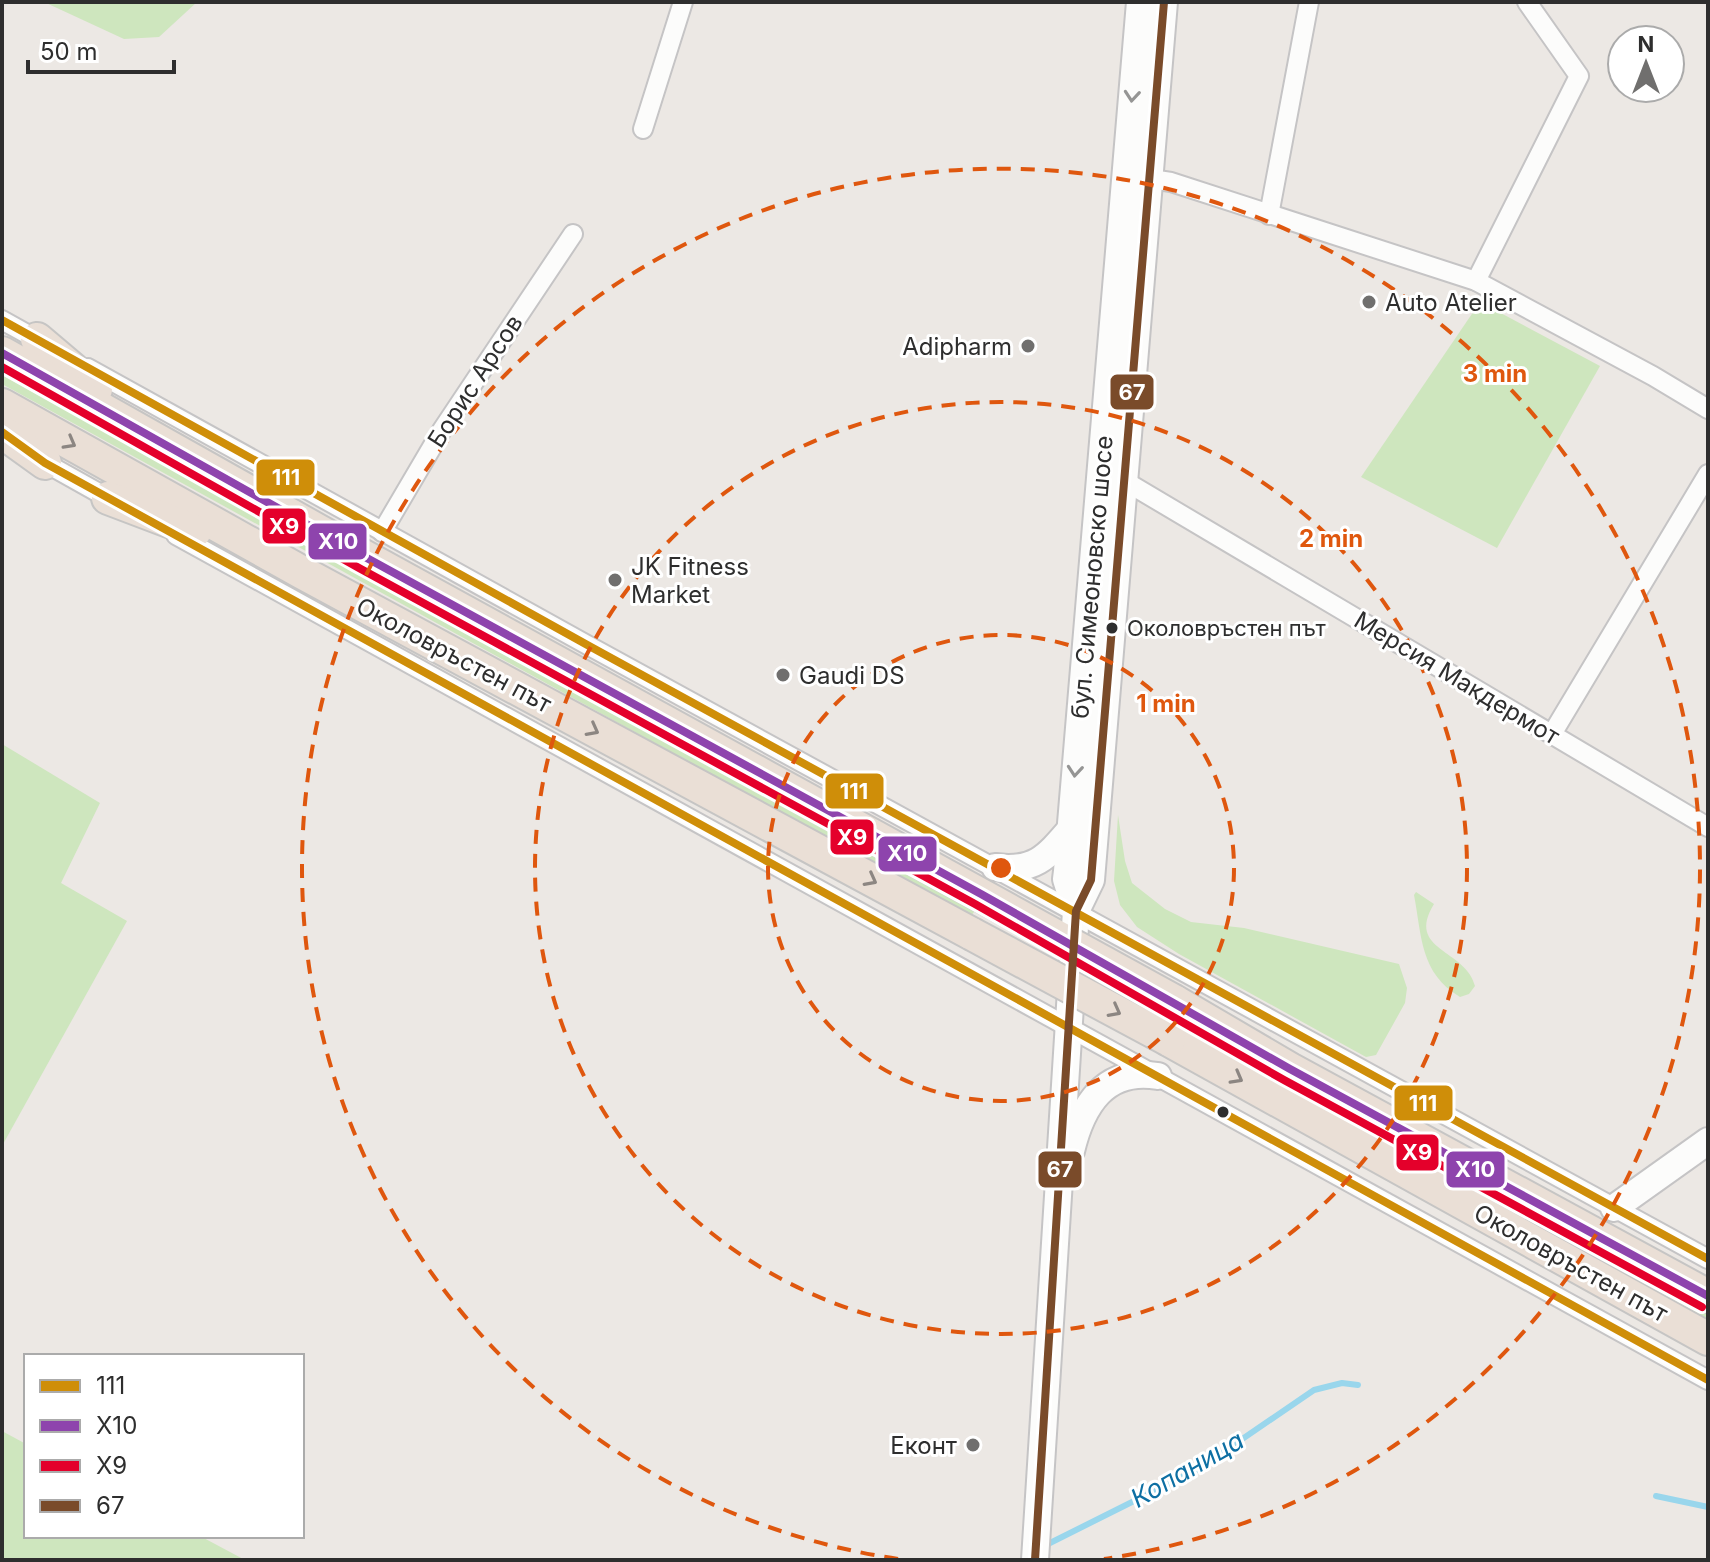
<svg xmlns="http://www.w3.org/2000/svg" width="1710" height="1562" font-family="Inter,sans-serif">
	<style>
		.green { fill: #cee6be }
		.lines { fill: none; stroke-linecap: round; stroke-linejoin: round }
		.stream { stroke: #99d6ec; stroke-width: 6 }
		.street-casing { stroke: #c5c4c5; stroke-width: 22 }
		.secondary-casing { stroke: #c5c4c5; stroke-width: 30 }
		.highway-casing { stroke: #c6c5c4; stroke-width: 36 }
		.street { stroke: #fcfcfb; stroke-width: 18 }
		.secondary { stroke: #fcfcfb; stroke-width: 26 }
		.highway { stroke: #eadfd6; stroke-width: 32 }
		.highway-bridge-casing { stroke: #c6c5c4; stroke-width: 36; stroke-linecap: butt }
		.highway-bridge { stroke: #eadfd6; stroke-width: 32 }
		.bus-1-casing { stroke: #fff; stroke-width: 14 }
		.bus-2-casing { stroke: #fff; stroke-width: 14 }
		.bus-3-casing { stroke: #fff; stroke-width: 14 }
		.bus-4-casing { stroke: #fff; stroke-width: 14 }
		.bus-1 { stroke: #cf8e09; stroke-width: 8 }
		.bus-2 { stroke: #8e44ad; stroke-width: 8 }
		.bus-3 { stroke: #e4002b; stroke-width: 8 }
		.bus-4 { stroke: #7a4b2a; stroke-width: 8 }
		.oneway { stroke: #959594 }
		.oneway2 { stroke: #8c8682 }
		.ring { fill: none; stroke: #df570e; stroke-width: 4; stroke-dasharray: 14 10 }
		.poi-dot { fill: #706f6e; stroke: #fff; stroke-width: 3 }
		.bus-dot { fill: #2e2e2e; stroke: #fff; stroke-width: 3 }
		.labels { text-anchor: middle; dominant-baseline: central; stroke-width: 6; stroke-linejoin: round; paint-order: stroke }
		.bus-label { font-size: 22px; fill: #2e2e2e; stroke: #fff; text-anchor: start }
		.poi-label { font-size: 24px; fill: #2e2e2e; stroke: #fff; text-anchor: start }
		.street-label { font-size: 24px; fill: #2e2e2e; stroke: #fff }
		.water-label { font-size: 26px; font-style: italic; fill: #0d6fa3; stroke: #fff }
		.centre { fill: #df570e; stroke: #fff; stroke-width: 4 }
		.ring-label { font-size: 24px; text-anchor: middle; font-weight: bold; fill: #df570e; stroke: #fff; stroke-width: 6; stroke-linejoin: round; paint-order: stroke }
		.line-badge { stroke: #fff; stroke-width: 3 }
		.badge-label { font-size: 22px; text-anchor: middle; font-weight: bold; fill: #fff }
	</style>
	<rect width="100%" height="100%" fill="#ece8e4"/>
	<g class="green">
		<path d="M44,2H197L159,37L124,39Z"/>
		<path d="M1480,302L1600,366L1497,548L1361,477Z"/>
		<path d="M2,375L975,910L971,917L2,384Z"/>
		<path d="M2,744L100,803L61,883L127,921L2,1146Z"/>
		<path d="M1118,815L1125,861L1132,883L1165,909L1191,922L1244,928L1399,964L1407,988L1405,1003L1376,1055L1366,1057L1179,954L1137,927L1120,905L1114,881Z"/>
		<path d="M1416,892L1434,904C1405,951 1466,949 1475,986L1469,994L1460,997C1420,973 1422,937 1414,895Z"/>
		<path d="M1175,1022L1708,1315V1322L1174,1028Z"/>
		<path d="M2,1431L26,1444V1536H200L245,1560H2Z"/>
	</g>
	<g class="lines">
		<g class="stream">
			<path d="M1656,1496L1708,1507"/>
			<path d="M1044,1546L1200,1468L1314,1390L1342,1383L1358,1385"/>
		</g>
		<defs>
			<g id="street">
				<path d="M643,129L683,2"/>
				<path d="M1151,179L1171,182L1476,281L1653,376L1708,409"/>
				<path d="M1269,215L1309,2"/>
				<path d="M1476,281L1579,76L1527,2"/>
				<path d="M2,320L45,344"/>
				<path d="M88,368L591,647L1708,1259"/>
				<path d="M40,460L115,502"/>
				<path d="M1123,480L1708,827"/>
				<path d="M382,532L442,430L573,234"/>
				<path d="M176,535L1708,1380"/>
				<path d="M1552,734L1708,474"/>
			</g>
			<g id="secondary">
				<path d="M995,867C1034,872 1046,858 1070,830"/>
				<path d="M1076,911L1091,880L1164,2"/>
				<path d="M1071,1151C1082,1105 1105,1067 1158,1076"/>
				<path d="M1614,1208L1708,1141"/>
				<path d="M1035,1560L1076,911L1066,879L1067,871L1140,2"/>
			</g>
			<g id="highway">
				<path d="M37,339L96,389"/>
				<path d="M2,353L365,557L1072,945"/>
				<path d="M2,405L303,573L972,934"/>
				<path d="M2,432L45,463"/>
				<path d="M108,498L195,531"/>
				<path d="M1174,1001L1290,1069L1708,1296"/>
				<path d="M1169,1040L1708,1339"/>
			</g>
		</defs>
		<use href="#street" class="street-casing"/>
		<use href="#secondary" class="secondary-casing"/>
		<use href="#highway" class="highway-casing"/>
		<use href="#street" class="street"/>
		<use href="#secondary" class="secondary"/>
		<use href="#highway" class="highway"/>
		<defs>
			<g id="highway-bridge">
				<path d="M972,934L1169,1040"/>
				<path d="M1072,945L1174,1001"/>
			</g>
		</defs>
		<use href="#highway-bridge" class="highway-bridge-casing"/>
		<use href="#highway-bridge" class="highway-bridge"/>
		<defs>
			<g id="bus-1">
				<path d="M2,320L591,647L1708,1259"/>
				<path d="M2,432L45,463L1708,1380"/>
			</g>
			<path id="bus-2" d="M2,353L365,557L981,894L1290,1069L1708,1296"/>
			<path id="bus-3" d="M2,367L359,568L975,904L1284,1080L1702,1307"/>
			<path id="bus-4" d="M1035,1560L1076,911L1091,880L1164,2"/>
		</defs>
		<use href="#bus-1" class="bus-1-casing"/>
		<use href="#bus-2" class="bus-2-casing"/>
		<use href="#bus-3" class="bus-3-casing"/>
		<use href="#bus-4" class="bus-4-casing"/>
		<use href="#bus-1" class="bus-1"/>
		<use href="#bus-2" class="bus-2"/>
		<use href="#bus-3" class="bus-3"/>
		<use href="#bus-4" class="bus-4"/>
	</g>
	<defs><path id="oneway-chevron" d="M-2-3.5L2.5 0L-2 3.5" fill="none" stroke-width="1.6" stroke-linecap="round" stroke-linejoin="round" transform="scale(2)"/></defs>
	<g class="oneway">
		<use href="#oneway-chevron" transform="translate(1132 96) rotate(95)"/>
		<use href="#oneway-chevron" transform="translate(1075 771) rotate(95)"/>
	</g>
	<g class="oneway2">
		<use href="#oneway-chevron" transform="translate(70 443) rotate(29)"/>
		<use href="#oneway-chevron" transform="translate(593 730) rotate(28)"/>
		<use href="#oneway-chevron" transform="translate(871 880) rotate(28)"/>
		<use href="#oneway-chevron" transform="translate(1115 1011) rotate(28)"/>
		<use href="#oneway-chevron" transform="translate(1237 1078) rotate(29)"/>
	</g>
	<g class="ring">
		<circle cx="1001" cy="868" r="233"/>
		<circle cx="1001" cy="868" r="466"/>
		<path d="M898 1559A699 699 0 1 1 1104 1559"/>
	</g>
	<g class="poi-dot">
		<circle cx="1369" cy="302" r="8"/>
		<circle cx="1028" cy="346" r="8"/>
		<circle cx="615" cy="580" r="8"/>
		<circle cx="783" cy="675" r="8"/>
		<circle cx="973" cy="1445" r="8"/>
	</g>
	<g class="bus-dot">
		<circle cx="1112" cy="628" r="7"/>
		<circle cx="1223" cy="1112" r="7"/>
	</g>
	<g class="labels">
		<g class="bus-label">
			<text x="1127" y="628">Околовръстен път</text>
		</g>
		<g class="poi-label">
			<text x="1385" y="302">Auto Atelier</text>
			<text x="1012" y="346" text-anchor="end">Adipharm</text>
			<text x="631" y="566">JK Fitness<tspan x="631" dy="28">Market</tspan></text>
			<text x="799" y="675">Gaudi DS</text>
			<text x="957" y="1445" text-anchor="end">Еконт</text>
		</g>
		<g class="street-label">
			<text transform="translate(475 381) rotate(-57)">Борис Арсов</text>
			<text transform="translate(1092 577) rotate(-85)">бул. Симеоновско шосе</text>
			<text transform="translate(454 655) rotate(28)">Околовръстен път</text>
			<text transform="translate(1457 678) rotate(31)">Мерсия Макдермот</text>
			<text transform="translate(1571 1263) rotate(29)">Околовръстен път</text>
		</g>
		<g class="water-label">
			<text transform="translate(1187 1469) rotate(-30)">Копаница</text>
		</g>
	</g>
	<circle cx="1001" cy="868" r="12" class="centre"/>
	<g class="ring-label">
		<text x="1495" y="382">3 min</text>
		<text x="1331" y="547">2 min</text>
		<text x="1166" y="712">1 min</text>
	</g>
	<g class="line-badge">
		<rect x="1109" y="373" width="46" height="38" rx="8" fill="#7a4b2a"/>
		<rect x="255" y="458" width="61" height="39" rx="8" fill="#cf8e09"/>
		<rect x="261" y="507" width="46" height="38" rx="8" fill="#e4002b"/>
		<rect x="307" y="522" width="61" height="39" rx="8" fill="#8e44ad"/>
		<rect x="824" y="772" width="61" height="38" rx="8" fill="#cf8e09"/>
		<rect x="829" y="818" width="46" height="38" rx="8" fill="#e4002b"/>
		<rect x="877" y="835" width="61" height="38" rx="8" fill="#8e44ad"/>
		<rect x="1393" y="1084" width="61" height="38" rx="8" fill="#cf8e09"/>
		<rect x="1395" y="1133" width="45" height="39" rx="8" fill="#e4002b"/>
		<rect x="1037" y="1150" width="46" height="39" rx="8" fill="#7a4b2a"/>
		<rect x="1445" y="1150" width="61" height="39" rx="8" fill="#8e44ad"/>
	</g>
	<g class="badge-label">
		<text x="1132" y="400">67</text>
		<text x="286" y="485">111</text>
		<text x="284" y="534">Х9</text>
		<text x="338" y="549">Х10</text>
		<text x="854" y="799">111</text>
		<text x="852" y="845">Х9</text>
		<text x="907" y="861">Х10</text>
		<text x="1423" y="1111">111</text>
		<text x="1417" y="1160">Х9</text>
		<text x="1060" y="1177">67</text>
		<text x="1475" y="1177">Х10</text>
	</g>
	<rect width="1710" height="1562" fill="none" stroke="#2e2e2e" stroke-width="8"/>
	<rect x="24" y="1354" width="280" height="184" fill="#ffffff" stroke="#ababab" stroke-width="2"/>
	<rect x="40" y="1380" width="40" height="12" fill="#cf8e09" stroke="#ababab" stroke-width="2"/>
	<text x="96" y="1394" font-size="24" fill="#2e2e2e">111</text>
	<rect x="40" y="1420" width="40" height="12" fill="#8e44ad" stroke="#ababab" stroke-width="2"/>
	<text x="96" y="1434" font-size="24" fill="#2e2e2e">Х10</text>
	<rect x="40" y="1460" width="40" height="12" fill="#e4002b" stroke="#ababab" stroke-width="2"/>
	<text x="96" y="1474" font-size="24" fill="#2e2e2e">Х9</text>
	<rect x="40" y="1500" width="40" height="12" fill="#7a4b2a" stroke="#ababab" stroke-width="2"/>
	<text x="96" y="1514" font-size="24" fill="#2e2e2e">67</text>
	<g transform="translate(1646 64)"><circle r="38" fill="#ffffff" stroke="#ababab" stroke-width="2"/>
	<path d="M0-6L14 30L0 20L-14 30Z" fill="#706f6e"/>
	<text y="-12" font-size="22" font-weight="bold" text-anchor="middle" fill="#2e2e2e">N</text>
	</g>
	<path d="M28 60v12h146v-12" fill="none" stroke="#2e2e2e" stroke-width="4"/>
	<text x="40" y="60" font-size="24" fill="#2e2e2e" stroke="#ffffff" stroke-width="6" paint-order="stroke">50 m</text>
</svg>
